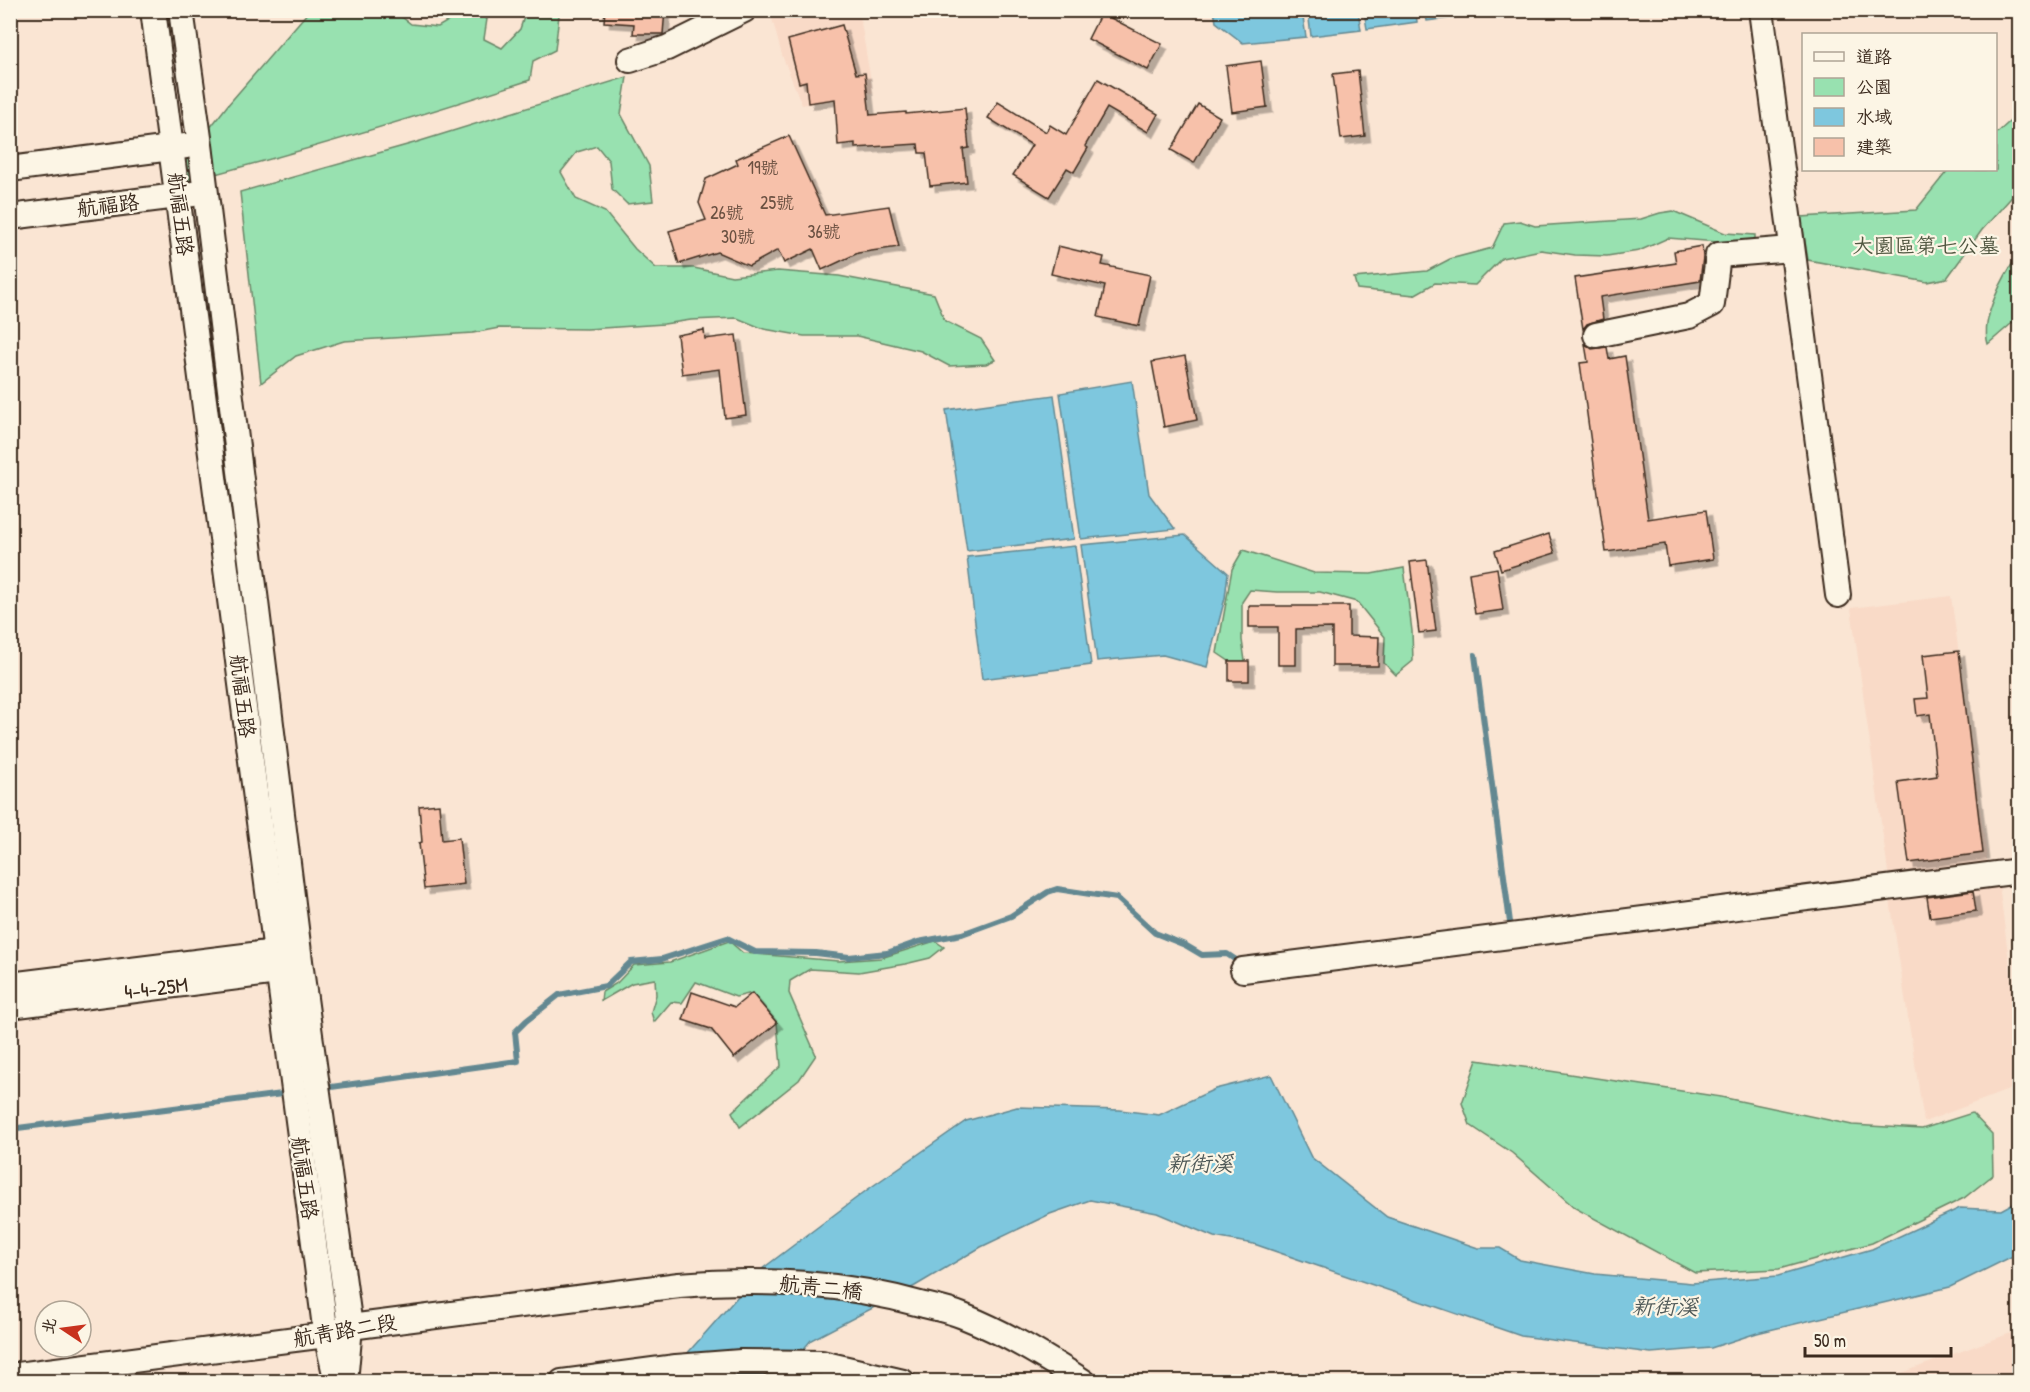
<svg xmlns="http://www.w3.org/2000/svg" width="2030" height="1392" font-family="'Patrick Hand','LXGW WenKai TC',sans-serif">
	<style>
		.built { fill: #f9dac7 }
		.green { fill: #98e1b0; stroke: #6a8667; stroke-width: 1.5 }
		.water { fill: #7ec7de; stroke: #638891; stroke-width: 1.5 }
		.lines { fill: none; stroke-linecap: round; stroke-linejoin: round }
		.stream { stroke: #638891; stroke-width: 6 }
		.building { fill: #f7c1aa; stroke: #3b2a1e; stroke-width: 1.5; filter: url(#shadow) }
		.minor-casing { stroke: #3b2a1e; stroke-width: 28 }
		.minor { stroke: #fcf5e5; stroke-width: 24 }
		.labels { text-anchor: middle; dominant-baseline: central; stroke-width: 4.5; stroke-linejoin: round; paint-order: stroke }
		.number-label { font-size: 18px; fill: #6a5041 }
		.street-label { font-size: 21px; fill: #3b2a1e; stroke: #fcf5e5 }
		.park-label { font-size: 21px; fill: #525842; stroke: #fcf5e5 }
		.water-label { font-size: 22px; font-style: italic; fill: #4f5958; stroke: #fcf5e5 }
	</style>
	<defs>
		<filter id="shadow"><feDropShadow dx="5.5" dy="5.5" stdDeviation="0" flood-color="#0004"/></filter>
	</defs>
	<rect width="100%" height="100%" fill="#fae5d3"/>
	<filter id="ink" filterUnits="userSpaceOnUse"><feTurbulence type="fractalNoise" baseFrequency=".0167" numOctaves="2"/><feDisplacementMap in="SourceGraphic" scale="12" xChannelSelector="R" yChannelSelector="G"/><feConvolveMatrix kernelMatrix="1 2 1 2 8 2 1 2 1" color-interpolation-filters="sRGB"/></filter>
	<g filter="url(#ink)">
		<g class="built">
			<path d="M770,11H859L873,93L802,105L782,55Z"/>
			<path d="M1951,596L1988,866L1889,879L1851,608Z"/>
			<path d="M1999,884L2019,1038V1086L1924,1122L1890,900Z"/>
			<path d="M2019,1330V1381H1880Z"/>
		</g>
		<g class="green">
			<path d="M309,11H394L411,24L438,27L465,11H473L487,19L484,39L502,48L520,29L526,11H554L559,15L555,50L533,61L530,80C416,117 301,152 185,182L174,174L227,106Z"/>
			<path d="M627,77L621,114L649,166L653,201L627,204L612,189L609,161L597,146L577,152L561,172L576,199L605,212L635,249L656,268H694L732,276L778,271L839,276L934,294L945,321L981,339L995,360L986,364L949,366L921,351L857,336H804L764,329L737,318L691,320L664,324L587,329L499,328L473,333L344,341L296,356L261,383L240,192L414,143Z"/>
			<path d="M2019,113V189L1982,230L1947,278L1927,282L1808,260L1801,217L1916,210L1948,170H1996V134Z"/>
			<path d="M1673,211L1725,233L1755,235V245L1668,238L1639,251L1607,256L1575,255L1541,250L1502,258L1475,285L1435,283L1414,295L1357,289L1354,278L1427,271L1450,259L1492,248L1504,223L1520,221L1535,226L1641,219L1660,213Z"/>
			<path d="M2019,254V317L1988,344C1980,318 2004,275 2019,254Z"/>
			<path d="M1243,550L1314,573L1371,574L1404,568L1412,631L1413,661L1396,675L1384,663L1385,637L1357,602L1320,592H1277L1250,590L1242,602V640L1245,661H1229L1217,653L1232,569Z"/>
			<path d="M729,941L743,953L839,961L881,958L935,941L944,947L930,958L905,964L859,972L810,969L790,981L789,993L816,1055L799,1080L740,1127L732,1112L781,1066L777,1023L752,993L736,997L696,982L682,1003L671,1002L654,1022L651,1012L656,995L655,979L632,983L601,1001L602,992L617,983L634,965L670,962Z"/>
			<path d="M1477,1060L1721,1097L1852,1125L1922,1129L1972,1113L1992,1134L1993,1175L1964,1198L1872,1243L1779,1269L1695,1273L1575,1208L1512,1153L1470,1125L1462,1103Z"/>
		</g>
		<g class="water">
			<path d="M1214,11H1302L1306,37L1243,43L1216,22Z"/>
			<path d="M1308,11H1358L1361,30L1311,36Z"/>
			<path d="M1364,11H1416L1417,22L1367,29Z"/>
			<path d="M1425,11H1474L1475,15L1427,21Z"/>
			<path d="M1132,381L1149,494L1175,529L1081,539L1060,393Z"/>
			<path d="M1054,395L1074,539L967,551L946,410Z"/>
			<path d="M1185,535L1228,573L1225,598L1207,667L1163,655L1097,661L1081,545Z"/>
			<path d="M1075,546L1091,665L982,679L967,557Z"/>
			<path d="M1271,1075L1311,1157L1387,1217L1478,1248H1500L1520,1260L1595,1274L1692,1283L1778,1276L1872,1249L1960,1208L2001,1210L2019,1200V1253L1950,1287L1757,1333L1711,1348L1651,1353L1521,1336L1254,1244L1214,1237L1157,1213L1090,1200L1050,1214L981,1247L915,1286L811,1340L777,1381L662,1382L762,1269L867,1190L966,1121L1017,1107L1120,1110L1159,1115L1215,1089Z"/>
		</g>
		<g class="lines">
			<g class="stream">
				<path d="M1475,655L1511,930"/>
				<path d="M324,1088L518,1061L515,1032L526,1021L559,995L606,986L631,962L662,959L727,938L755,952L816,953L849,957L887,953L918,942L962,934L1011,916L1048,892L1057,889L1117,898L1155,933L1185,945L1202,955L1227,954L1242,964"/>
				<path d="M10,1129L290,1093"/>
			</g>
		</g>
		<g class="building">
			<path d="M605,10H665L663,34H633L634,24L604,22Z"/>
			<path d="M1101,13L1162,44L1148,70L1088,39Z"/>
			<path d="M842,25L856,74L865,73L870,115L906,112V114L965,108L969,148L963,149L967,182L930,186L926,153H919L918,144L855,148V143L838,145L835,99L808,103L806,81L799,83L788,40Z"/>
			<path d="M1261,61L1267,107L1232,112L1226,66Z"/>
			<path d="M1358,71L1365,136L1341,139L1333,74Z"/>
			<path d="M1098,79L1158,114L1148,132L1107,108L1085,146L1088,148L1074,172L1067,168L1049,197L1013,175L1032,145L988,118L998,102L1046,132L1050,125L1066,135Z"/>
			<path d="M1198,104L1220,117L1194,163L1171,150Z"/>
			<path d="M789,136L825,215L889,206L899,247L858,253L822,270L813,249L784,263L778,250L749,266L717,252L679,264L669,231L706,220L699,203L706,179L738,164L736,159Z"/>
			<path d="M1058,246L1104,257L1102,265L1150,275L1139,326L1098,317L1105,286L1051,274Z"/>
			<path d="M1702,246L1703,257L1700,281L1600,297L1603,319L1587,324L1583,329L1575,278L1676,263L1674,251Z"/>
			<path d="M704,330L705,339L736,335L746,415L725,418L720,369L682,374L677,335Z"/>
			<path d="M1585,344L1592,349L1607,347L1609,359L1625,356L1648,519L1706,510L1713,559L1668,566L1665,544L1606,552L1580,363L1588,362Z"/>
			<path d="M1185,356L1197,420L1164,427L1152,362Z"/>
			<path d="M1549,534L1555,553L1501,570L1495,551Z"/>
			<path d="M1427,560L1436,631L1419,633L1410,562Z"/>
			<path d="M1497,568L1503,610L1475,614L1469,573Z"/>
			<path d="M1249,606H1349V636L1379,637L1378,666H1332V628L1296,629V665H1278V627H1249Z"/>
			<path d="M1959,651L1983,853L1909,863L1898,782L1937,776L1930,714L1917,716L1915,699L1928,698L1923,655Z"/>
			<rect x="1229" y="661" width="20" height="20"/>
			<path d="M439,804L442,840L459,838L464,884L424,889L419,843L422,842L419,806Z"/>
			<path d="M1973,891L1976,911L1930,917L1927,897Z"/>
			<path d="M692,992L735,1007L752,993L777,1023L734,1058L711,1029L683,1020Z"/>
		</g>
		<g class="lines">
			<defs>
				<g id="minor">
					<path d="M153,10L326,1335L337,1382"/>
					<path d="M181,10L200,145L301,969L350,1327L345,1382"/>
					<path d="M1761,10L1838,595"/>
					<path d="M630,60L667,48L744,10"/>
					<path d="M10,169L186,146"/>
					<path d="M10,217L193,194"/>
					<path d="M1596,335L1689,316L1712,304L1718,255L1792,249"/>
					<path d="M1243,970L2020,871"/>
					<path d="M10,985L291,950"/>
					<path d="M10,1006L294,970"/>
					<path d="M10,1376L326,1335L350,1327L679,1285C763,1278 842,1282 924,1305C937,1308 951,1311 963,1316C1006,1333 1045,1357 1084,1382"/>
					<path d="M562,1382L676,1367L741,1362L821,1363L903,1382"/>
				</g>
			</defs>
			<use href="#minor" class="minor-casing"/>
			<use href="#minor" class="minor"/>
		</g>
	</g>
	<g class="labels">
		<g class="number-label">
			<text x="763" y="167">19號</text>
			<text x="777" y="202">25號</text>
			<text x="727" y="212">26號</text>
			<text x="824" y="231">36號</text>
			<text x="738" y="236">30號</text>
		</g>
		<g class="street-label">
			<text transform="translate(108 205) rotate(-7)">航福路</text>
			<text transform="translate(181 214) rotate(83)">航福五路</text>
			<text transform="translate(243 696) rotate(83)">航福五路</text>
			<text transform="translate(156 988) rotate(-7)">4-4-25M</text>
			<text transform="translate(305 1178) rotate(82)">航福五路</text>
			<text transform="translate(821 1287) rotate(6)">航青二橋</text>
			<text transform="translate(345 1330) rotate(-10)">航青路二段</text>
		</g>
		<g class="park-label">
			<text x="1926" y="245">大園區第七公墓</text>
		</g>
		<g class="water-label">
			<text x="1200" y="1163">新街溪</text>
			<text transform="translate(1665 1306) rotate(1)">新街溪</text>
		</g>
	</g>
	<rect width="2030" height="1392" fill="none" stroke="#fcf5e5" stroke-width="36"/>
	<rect x="18" y="18" width="1994" height="1356" fill="none" stroke="#3b2a1e" stroke-width="2" filter="url(#ink)"/>
	<rect x="1802" y="33" width="195" height="138" fill="#fcf5e5" stroke="#afa495" stroke-width="1.5"/>
	<rect x="1814" y="52" width="30" height="9" fill="#fcf5e5" stroke="#afa495" stroke-width="1.5"/>
	<text x="1856" y="63" font-size="18" fill="#3b2a1e">道路</text>
	<rect x="1814" y="78" width="30" height="18" fill="#98e1b0" stroke="#afa495" stroke-width="1.5"/>
	<text x="1856" y="93" font-size="18" fill="#3b2a1e">公園</text>
	<rect x="1814" y="108" width="30" height="18" fill="#7ec7de" stroke="#afa495" stroke-width="1.5"/>
	<text x="1856" y="123" font-size="18" fill="#3b2a1e">水域</text>
	<rect x="1814" y="138" width="30" height="18" fill="#f7c1aa" stroke="#afa495" stroke-width="1.5"/>
	<text x="1856" y="153" font-size="18" fill="#3b2a1e">建築</text>
	<g transform="translate(63 1329) rotate(283)"><circle r="28" fill="#fcf5e5" stroke="#afa495" stroke-width="1.5"/>
	<path d="M0-4.5L10 22L0 15L-10 22Z" fill="#c8321e"/>
	<text y="-9" font-size="16" font-weight="bold" text-anchor="middle" fill="#3b2a1e">北</text>
	</g>
	<path d="M1805 1347v9h146v-9" fill="none" stroke="#3b2a1e" stroke-width="3"/>
	<text x="1814" y="1347" font-size="18" fill="#3b2a1e" stroke="#fcf5e5" stroke-width="4.5" paint-order="stroke">50 m</text>
</svg>
